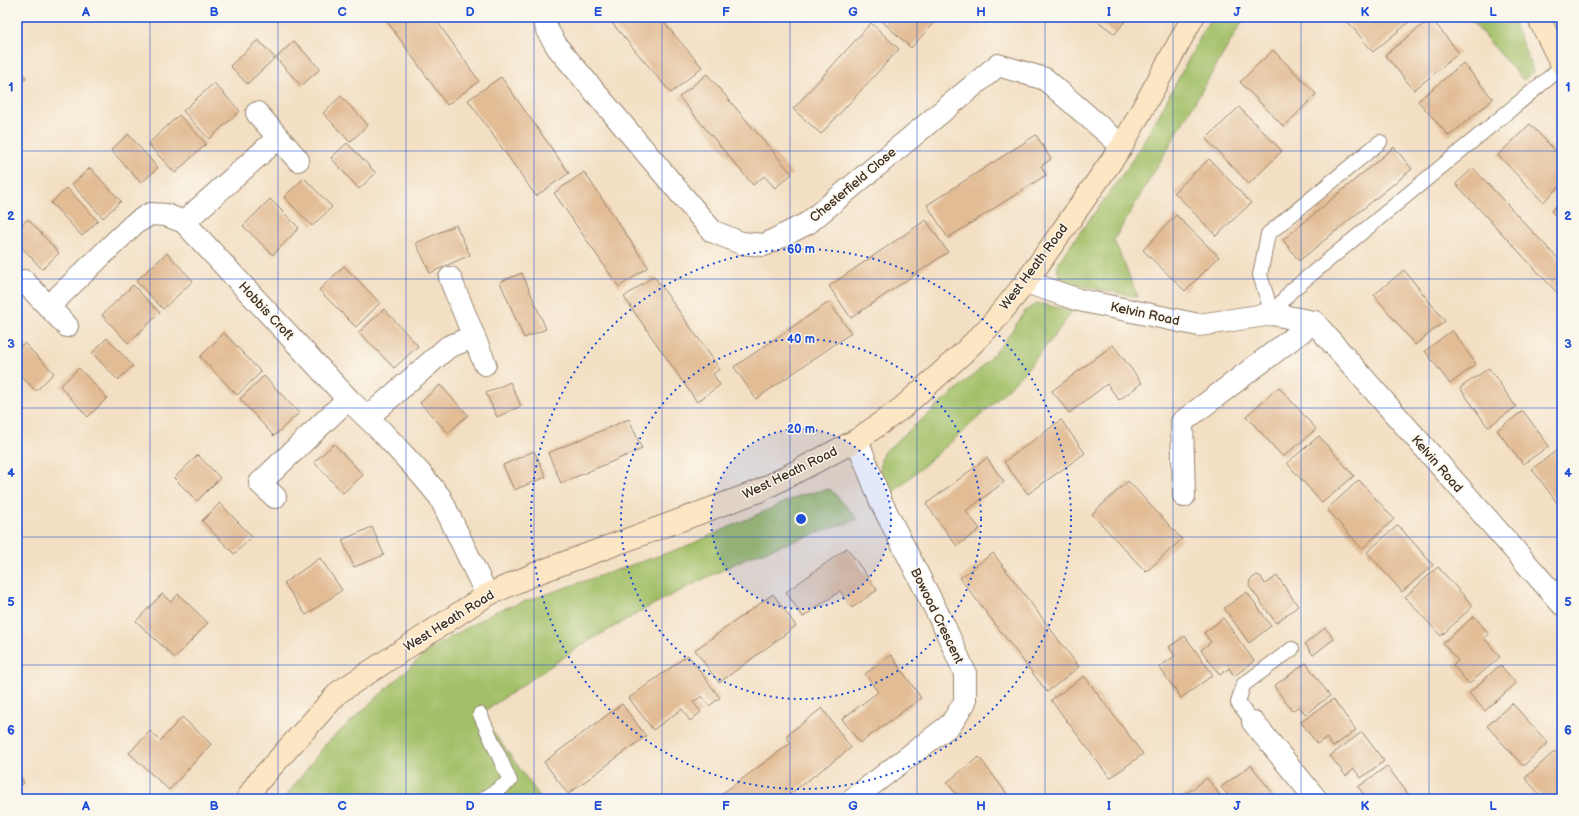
<svg xmlns="http://www.w3.org/2000/svg" width="1579" height="816" font-family="'Balsamiq Sans',sans-serif">
	<style>
		.green { fill: #a3bf67; stroke: #6f7442 }
		.building { fill: #e2bc94 }
		.lines { fill: none; stroke-linecap: round; stroke-linejoin: round }
		.lane-casing { stroke: #978470; stroke-width: 16 }
		.street-casing { stroke: #978470; stroke-width: 24 }
		.secondary-casing { stroke: #978470; stroke-width: 24 }
		.lane { stroke: #fff; stroke-width: 14 }
		.street { stroke: #fff; stroke-width: 22 }
		.secondary { stroke: #fce6c4; stroke-width: 22 }
		.grid { fill: none; stroke: #1d4ed8; stroke-width: 1; stroke-opacity: 0.55 }
		.ring { fill: none; stroke: #1d4ed8; stroke-width: 2; stroke-dasharray: 2 4 }
		.labels { text-anchor: middle; dominant-baseline: central; stroke-width: 3; stroke-linejoin: round; paint-order: stroke }
		.street-label { font-size: 13px; fill: #3b2a1e; stroke: #fbf7ec }
		.centre { fill: #1d4ed8; stroke: #fbf7ec; stroke-width: 2 }
		.ring-label { font-size: 12px; text-anchor: middle; font-weight: bold; fill: #1d4ed8; stroke: #fbf7ec; stroke-width: 3; stroke-linejoin: round; paint-order: stroke }
		.neatline { fill: none; stroke: #1d4ed8; stroke-width: 1.5 }
		.grid-label { font-size: 13px; text-anchor: middle; font-weight: bold; fill: #1d4ed8 }
	</style>
	<rect width="100%" height="100%" fill="#fbf7ec"/>
	<filter id="ink" filterUnits="userSpaceOnUse"><feTurbulence type="fractalNoise" baseFrequency=".025" numOctaves="2"/><feDisplacementMap in="SourceGraphic" scale="8" xChannelSelector="R" yChannelSelector="G"/><feConvolveMatrix kernelMatrix="1 2 1 2 8 2 1 2 1" color-interpolation-filters="sRGB"/></filter>
	<filter id="wash" filterUnits="userSpaceOnUse"><feTurbulence type="fractalNoise" baseFrequency=".012" numOctaves="4" result="noise"/><feDisplacementMap in="SourceGraphic" scale="16" xChannelSelector="R" yChannelSelector="G"/><feGaussianBlur stdDeviation="0.9" result="paint"/><feColorMatrix in="noise" values="0 0 0 0 0 0 0 0 0 0 0 0 0 0 0 0 0 1.4 0 .05"/><feComposite in="paint" operator="in"/></filter>
	<g filter="url(#wash)">
		<rect width="100%" height="100%" fill="#f3dfc3"/>
		<g class="green">
			<path d="M1211,17H1245L1114,240L1138,297L1072,284L1062,279L1057,271L1059,261L1128,167L1160,113Z"/>
			<path d="M1468,17H1511L1534,72L1523,80Z"/>
			<path d="M1546,17H1562V48Z"/>
			<path d="M1038,303L1072,311C1024,384 956,437 891,494C879,478 878,472 883,453L978,371L1004,342L1026,310Z"/>
			<path d="M830,489L858,519L748,557L656,603L585,643L480,714L541,798L540,799H284L326,744L430,649L494,612L687,546L801,495Z"/>
		</g>
		<g id="blocks">
			<g class="building">
				<path d="M384,17H434L479,81L447,105Z"/>
				<path d="M607,17H659L702,67L671,93Z"/>
				<path d="M887,17H939L911,48L883,22Z"/>
				<path d="M1092,17H1128L1115,34Z"/>
				<path d="M1344,17H1415L1373,52Z"/>
				<path d="M1431,18L1459,53L1414,90L1385,55Z"/>
				<path d="M871,23L899,49L821,134L793,109Z"/>
				<path d="M258,40L275,58L247,84L230,66Z"/>
				<path d="M294,41L320,69L301,86L276,58Z"/>
				<path d="M1273,50L1316,94L1284,127L1240,82Z"/>
				<path d="M1463,63L1493,99L1449,136L1418,101Z"/>
				<path d="M17,65L26,78L17,84Z"/>
				<path d="M707,74L792,174L775,188L764,176L753,185L679,97Z"/>
				<path d="M501,77L569,173L536,196L468,100Z"/>
				<path d="M214,83L240,111L209,139L183,111Z"/>
				<path d="M341,96L368,125L350,142L323,113Z"/>
				<path d="M1239,107L1282,151L1249,184L1206,139Z"/>
				<path d="M179,115L206,144L175,173L148,144Z"/>
				<path d="M1530,124L1562,158V184L1543,202L1498,155Z"/>
				<path d="M128,134L158,168L141,183L111,150Z"/>
				<path d="M1036,135L1051,159L1041,166L1046,175L948,238L927,205Z"/>
				<path d="M347,143L376,173L359,189L331,158Z"/>
				<path d="M1394,147L1412,169L1299,261L1283,240Z"/>
				<path d="M1209,159L1251,203L1216,236L1174,192Z"/>
				<path d="M90,168L121,201L103,218L72,184Z"/>
				<path d="M1473,168L1562,263V298L1456,184Z"/>
				<path d="M584,172L648,267L619,287L554,193Z"/>
				<path d="M304,178L332,207L312,226L284,197Z"/>
				<path d="M67,188L98,221L82,236L51,203Z"/>
				<path d="M270,199L299,228L273,255L243,226Z"/>
				<path d="M1562,201V223L1551,211Z"/>
				<path d="M1176,215L1219,257L1185,291L1143,250Z"/>
				<path d="M28,219L59,253L42,269L17,242V229Z"/>
				<path d="M926,220L948,252L851,318L829,286Z"/>
				<path d="M456,225L470,255L430,273L416,243Z"/>
				<path d="M167,253L193,281L163,309L136,281Z"/>
				<path d="M344,266L380,303L356,327L319,290Z"/>
				<path d="M1404,270L1445,321L1415,345L1374,295Z"/>
				<path d="M522,273L546,329L524,338L500,282Z"/>
				<path d="M654,276L720,369L713,374L720,385L697,402L624,297Z"/>
				<path d="M133,285L160,313L128,343L102,315Z"/>
				<path d="M829,302L851,333L756,399L734,367Z"/>
				<path d="M384,309L418,346L394,368L359,332Z"/>
				<path d="M1452,330L1476,364L1450,384L1425,351Z"/>
				<path d="M224,333L261,372L237,395L200,357Z"/>
				<path d="M107,338L133,366L118,380L92,353Z"/>
				<path d="M24,343L54,373L36,391L17,372V350Z"/>
				<path d="M1113,345L1142,383L1119,400L1107,384L1069,413L1052,391Z"/>
				<path d="M79,368L107,398L88,417L60,386Z"/>
				<path d="M1489,368L1516,407L1488,427L1460,388Z"/>
				<path d="M264,376L299,413L274,436L240,399Z"/>
				<path d="M510,382L521,406L497,417L486,393Z"/>
				<path d="M440,385L468,415L448,433L420,403Z"/>
				<path d="M1279,387L1316,429L1283,457L1246,416Z"/>
				<path d="M1523,411L1549,446L1523,464L1497,430Z"/>
				<path d="M629,419L642,449L561,483L548,453Z"/>
				<path d="M1061,420L1085,453L1028,494L1004,462Z"/>
				<path d="M1319,436L1354,476L1322,503L1287,463Z"/>
				<path d="M334,444L363,475L343,493L314,462Z"/>
				<path d="M1560,448L1562,451L1561,508L1532,469Z"/>
				<path d="M534,451L546,477L514,490L503,465Z"/>
				<path d="M198,455L220,478L197,501L174,478Z"/>
				<path d="M987,458L1004,482L966,511L980,529L957,546L926,504Z"/>
				<path d="M1359,480L1394,519L1362,549L1327,509Z"/>
				<path d="M1128,481L1182,539L1146,572L1092,514Z"/>
				<path d="M220,503L252,537L234,554L202,521Z"/>
				<path d="M1398,525L1433,565L1402,592L1367,552Z"/>
				<path d="M372,527L384,555L354,567L342,540Z"/>
				<path d="M847,548L877,590L852,608L840,591L803,617L786,592Z"/>
				<path d="M993,553L1079,667L1047,692L960,578Z"/>
				<path d="M320,558L342,590L306,615L284,583Z"/>
				<path d="M1438,567L1473,606L1441,636L1405,597Z"/>
				<path d="M1257,575L1261,577L1265,584L1277,576L1298,606L1276,623L1249,586L1250,580Z"/>
				<path d="M1247,592L1271,626L1249,643L1224,608Z"/>
				<path d="M162,594L171,602L178,594L208,623L175,658L136,621Z"/>
				<path d="M773,594L796,626L719,683L695,650Z"/>
				<path d="M1474,616L1489,634L1484,638L1500,657L1469,684L1453,665L1458,661L1443,643Z"/>
				<path d="M1223,618L1254,661L1234,676L1229,668L1220,675L1201,650L1211,642L1204,633Z"/>
				<path d="M1325,628L1334,639L1313,655L1305,644Z"/>
				<path d="M1185,636L1213,675L1181,698L1159,667L1175,656L1169,647Z"/>
				<path d="M688,655L720,698L709,706L702,696L693,702L701,712L690,721L682,709L653,730L629,698Z"/>
				<path d="M891,655L921,698L860,743L842,719L878,692L865,674Z"/>
				<path d="M1306,663L1330,696L1305,714L1299,706L1292,711L1274,686Z"/>
				<path d="M1500,665L1516,683L1485,711L1469,693Z"/>
				<path d="M1084,676L1143,754L1110,778L1051,700Z"/>
				<path d="M1333,699L1356,730L1333,747L1326,738L1317,744L1301,722Z"/>
				<path d="M1512,703L1548,743L1523,766L1487,726Z"/>
				<path d="M622,704L646,736L568,794L544,762Z"/>
				<path d="M822,708L851,748L783,799H715L791,743L786,736Z"/>
				<path d="M182,717L211,744L169,790L129,753L150,731L160,741Z"/>
				<path d="M1362,732L1384,761L1361,778L1354,769L1346,776L1330,756Z"/>
				<path d="M1555,751L1562,759V799H1544L1525,778Z"/>
				<path d="M979,757L1011,799H960L947,782Z"/>
				<path d="M1251,765L1274,795L1269,799H1231L1221,787Z"/>
				<path d="M1387,766L1412,799H1367L1358,787Z"/>
				<path d="M17,769L24,783L17,787Z"/>
				<path d="M1207,778L1223,799H1179Z"/>
			</g>
		</g>
	</g>
	<g filter="url(#ink)">
		<use href="#blocks" fill-opacity="0" stroke="#978470" stroke-width="1"/>
		<g class="lines">
			<defs>
				<g id="lane">
					<path d="M1272,314L1291,291L1562,67"/>
					<path d="M1272,314L1260,275L1268,234L1380,142"/>
					<path d="M480,714L510,781L484,799"/>
					<path d="M1253,722L1238,703L1243,685L1292,649"/>
				</g>
				<g id="street">
					<path d="M544,17L547,30L558,48L712,231L741,243L764,245L808,223L998,65L1045,79L1122,146"/>
					<path d="M257,113L298,160"/>
					<path d="M184,222L278,138"/>
					<path d="M450,278L485,364"/>
					<path d="M24,281L67,326"/>
					<path d="M1026,282L1079,300L1199,325L1272,314L1314,322L1562,604"/>
					<path d="M49,306L134,224L150,214L166,215L184,222L348,399L384,434L420,473L440,497L487,595"/>
					<path d="M368,417L448,347L473,337"/>
					<path d="M1184,496L1182,422L1314,322"/>
					<path d="M275,497L260,483L348,399"/>
					<path d="M1253,722L1316,799"/>
					<path d="M853,799L951,724L965,702V673L945,628L881,502L857,440"/>
				</g>
				<g id="secondary">
					<path d="M1538,17L1562,65"/>
					<path d="M247,799L257,783L339,692L487,595L537,573L759,491L857,440L902,408L963,353L991,325L1026,282L1122,146L1193,17"/>
				</g>
			</defs>
			<use href="#lane" class="lane-casing"/>
			<use href="#street" class="street-casing"/>
			<use href="#secondary" class="secondary-casing"/>
			<use href="#lane" class="lane"/>
			<use href="#street" class="street"/>
			<use href="#secondary" class="secondary"/>
		</g>
	</g>
	<path class="grid" d="M150,17V799M278,17V799M406,17V799M534,17V799M662,17V799M790,17V799M917,17V799M1045,17V799M1173,17V799M1301,17V799M1429,17V799M17,151H1562M17,279H1562M17,408H1562M17,537H1562M17,665H1562"/>
	<circle cx="801" cy="519" r="90" fill="#1d4ed8" fill-opacity=".12"/>
	<g class="ring">
		<circle cx="801" cy="519" r="90"/>
		<circle cx="801" cy="519" r="180"/>
		<circle cx="801" cy="519" r="270"/>
	</g>
	<g class="labels">
		<g class="street-label">
			<text transform="translate(853 185) rotate(-40)">Chesterfield Close</text>
			<text transform="translate(1034 267) rotate(-53)">West Heath Road</text>
			<text transform="translate(266 311) rotate(47)">Hobbis Croft</text>
			<text transform="translate(1145 314) rotate(12)">Kelvin Road</text>
			<text transform="translate(1437 464) rotate(49)">Kelvin Road</text>
			<text transform="translate(790 473) rotate(-26)">West Heath Road</text>
			<text transform="translate(937 616) rotate(64)">Bowood Crescent</text>
			<text transform="translate(449 621) rotate(-32)">West Heath Road</text>
		</g>
	</g>
	<circle cx="801" cy="519" r="6" class="centre"/>
	<g class="ring-label">
		<text x="801" y="253">60 m</text>
		<text x="801" y="343">40 m</text>
		<text x="801" y="433">20 m</text>
	</g>
	<rect width="1579" height="816" fill="none" stroke="#fbf7ec" stroke-width="44"/>
	<rect x="22" y="22" width="1535" height="772" class="neatline"/>
	<g class="grid-label">
		<text x="86" y="16">A</text>
		<text x="214" y="16">B</text>
		<text x="342" y="16">C</text>
		<text x="470" y="16">D</text>
		<text x="598" y="16">E</text>
		<text x="726" y="16">F</text>
		<text x="853" y="16">G</text>
		<text x="981" y="16">H</text>
		<text x="1109" y="16">I</text>
		<text x="1237" y="16">J</text>
		<text x="1365" y="16">K</text>
		<text x="1493" y="16">L</text>
		<text x="11" y="91">1</text>
		<text x="1568" y="91">1</text>
		<text x="11" y="220">2</text>
		<text x="1568" y="220">2</text>
		<text x="11" y="348">3</text>
		<text x="1568" y="348">3</text>
		<text x="11" y="477">4</text>
		<text x="1568" y="477">4</text>
		<text x="11" y="606">5</text>
		<text x="1568" y="606">5</text>
		<text x="11" y="734">6</text>
		<text x="1568" y="734">6</text>
		<text x="86" y="810">A</text>
		<text x="214" y="810">B</text>
		<text x="342" y="810">C</text>
		<text x="470" y="810">D</text>
		<text x="598" y="810">E</text>
		<text x="726" y="810">F</text>
		<text x="853" y="810">G</text>
		<text x="981" y="810">H</text>
		<text x="1109" y="810">I</text>
		<text x="1237" y="810">J</text>
		<text x="1365" y="810">K</text>
		<text x="1493" y="810">L</text>
	</g>
</svg>
